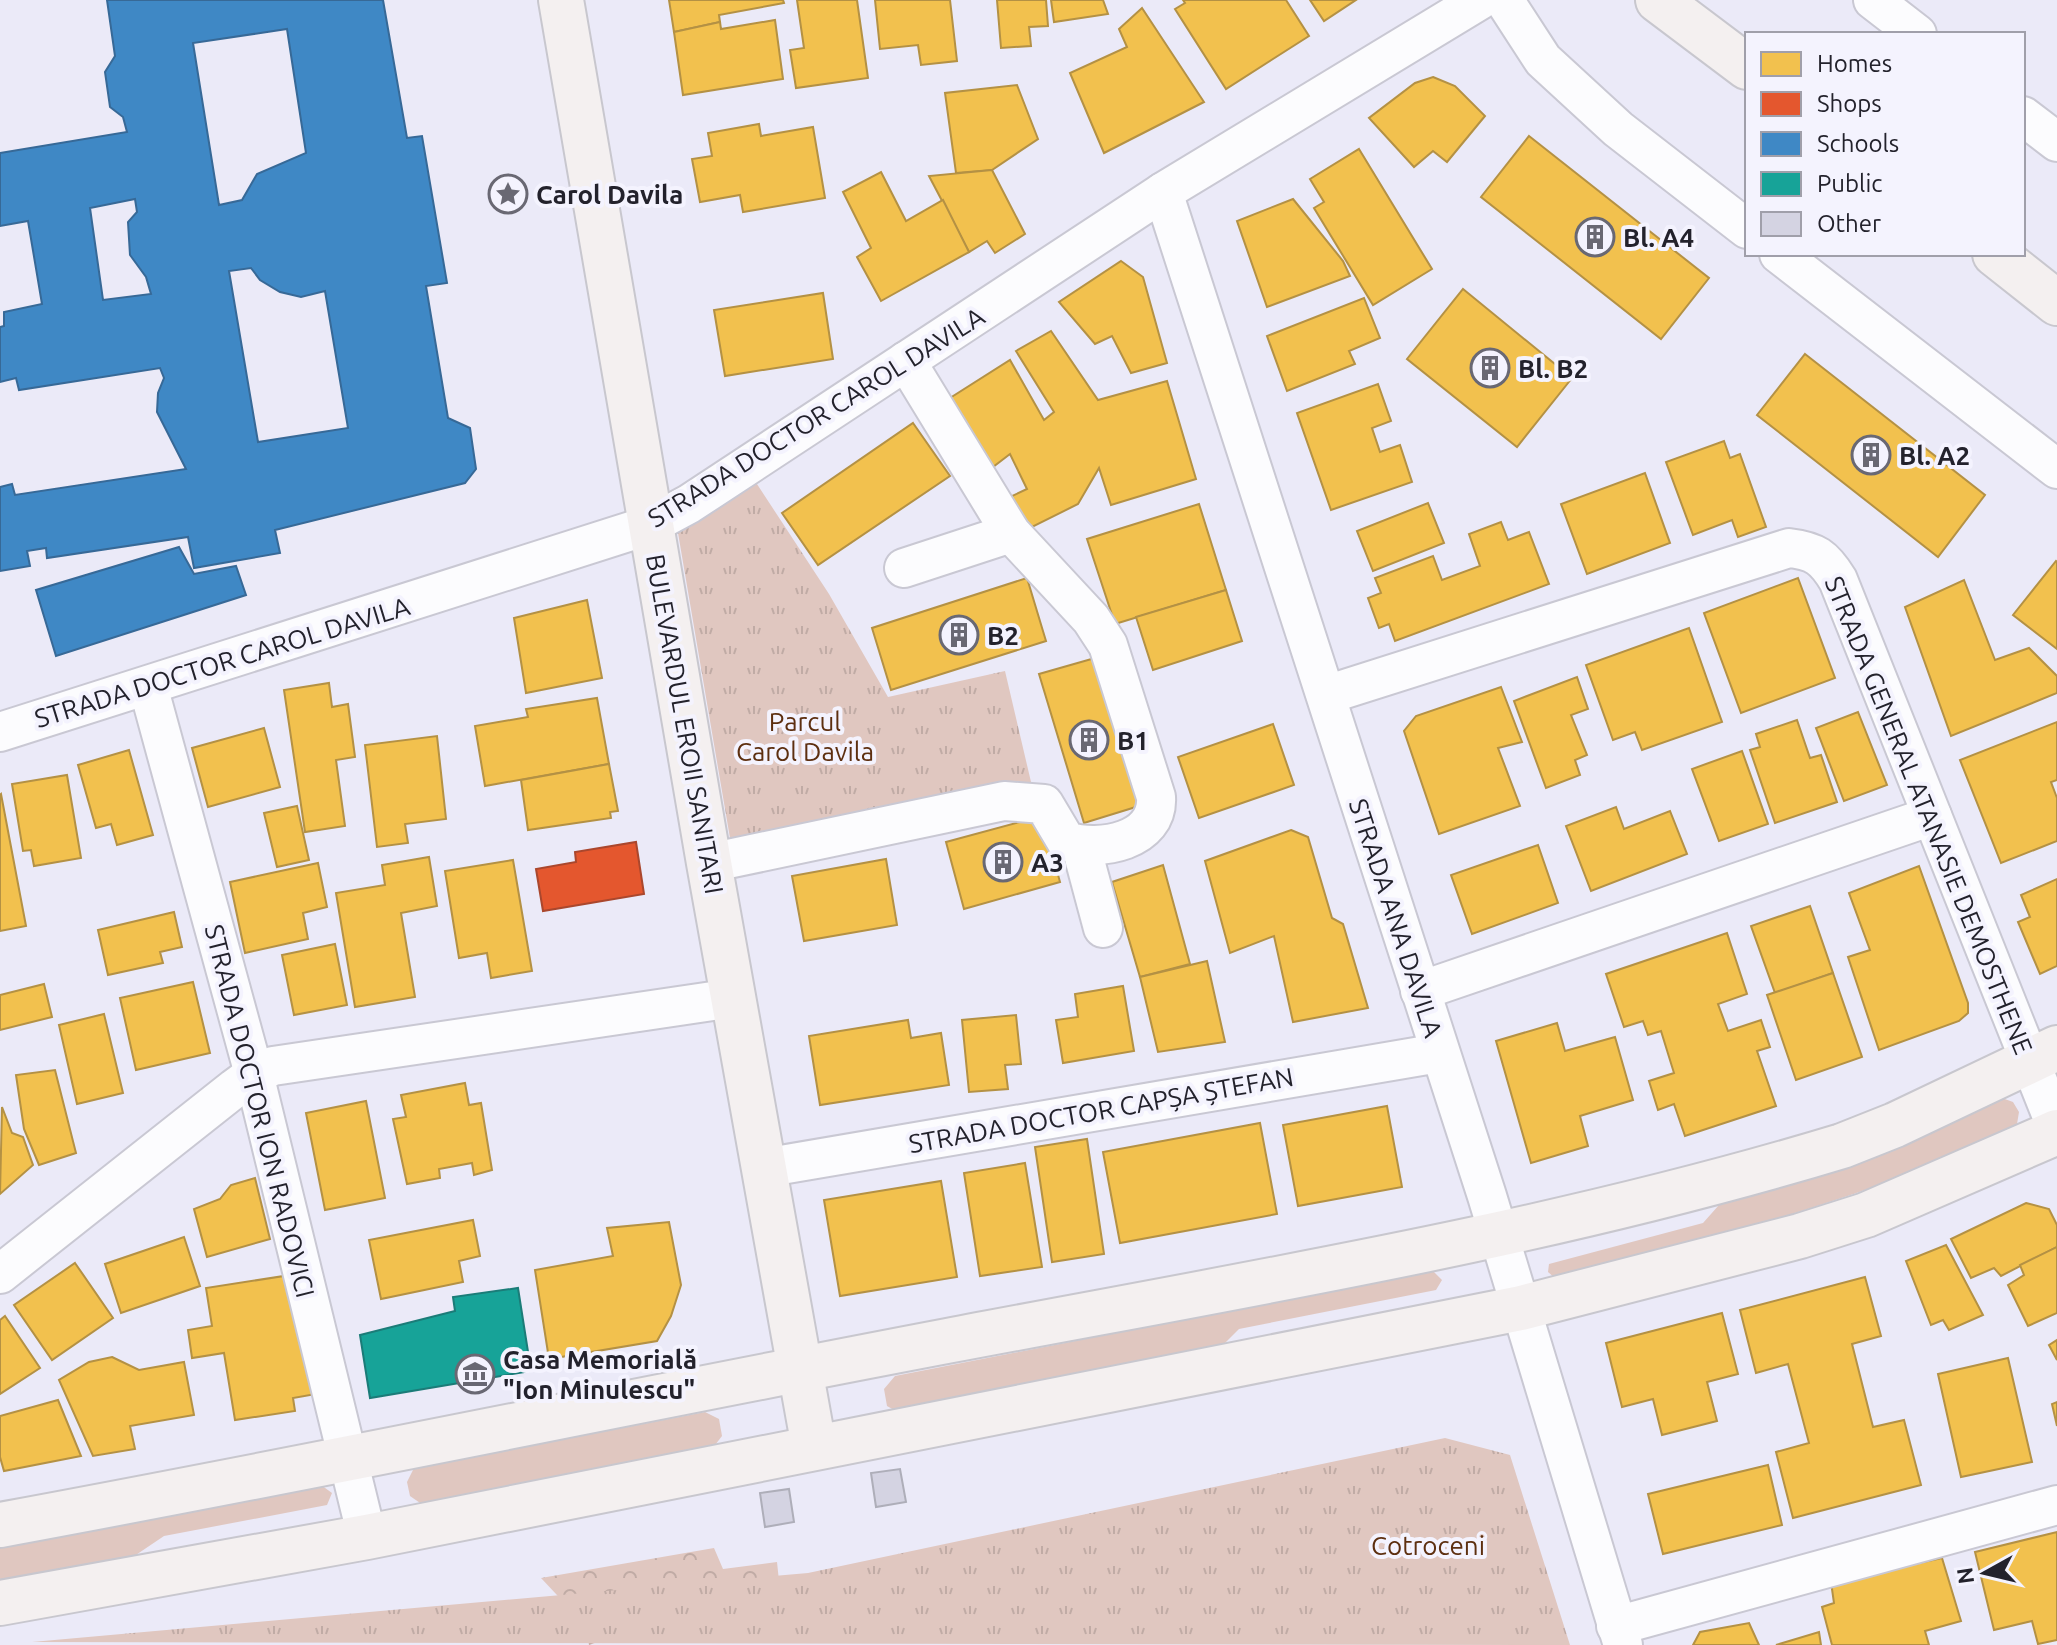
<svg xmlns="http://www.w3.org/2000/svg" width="2057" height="1645" font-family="Ubuntu,sans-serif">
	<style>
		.grass { fill: #e0c7c0 }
		.forest { fill: url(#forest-crowns) }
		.park { fill: url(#park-tufts) }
		.homes { fill: #f2c14e; stroke: #b49144; stroke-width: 2 }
		.shops { fill: #e4572e; stroke: #aa472d; stroke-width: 2 }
		.schools { fill: #3f88c5; stroke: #376997; stroke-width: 2; fill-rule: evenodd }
		.public { fill: #17a398; stroke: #1b7c78; stroke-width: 2 }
		.building { fill: #d4d3e2; stroke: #aeaeb9; stroke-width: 2 }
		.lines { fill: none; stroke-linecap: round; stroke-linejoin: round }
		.minor-casing { stroke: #c9c8d3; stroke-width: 42 }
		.major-casing { stroke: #c8c7ce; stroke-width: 48 }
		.minor { stroke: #fcfcfe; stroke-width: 38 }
		.major { stroke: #f4f0f0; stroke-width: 44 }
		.labels { text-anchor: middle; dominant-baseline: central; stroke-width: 8; stroke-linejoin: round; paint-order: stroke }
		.poi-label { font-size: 26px; font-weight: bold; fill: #23222c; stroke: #f4f3fe; text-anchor: start }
		.street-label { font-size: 26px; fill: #23222c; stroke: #f4f3fe }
		.park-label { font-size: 26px; fill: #5d2f10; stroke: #f4f3fe }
	</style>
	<defs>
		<pattern id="forest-crowns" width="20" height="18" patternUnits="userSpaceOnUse" patternTransform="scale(2)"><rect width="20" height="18" fill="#e0c7c0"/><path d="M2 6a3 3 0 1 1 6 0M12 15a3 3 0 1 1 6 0" fill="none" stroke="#c0aba5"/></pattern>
		<pattern id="park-tufts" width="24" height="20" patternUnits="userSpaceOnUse" patternTransform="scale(2)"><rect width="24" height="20" fill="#e0c7c0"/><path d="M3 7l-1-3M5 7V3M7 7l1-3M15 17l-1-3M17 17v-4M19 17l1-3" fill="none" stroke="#c0aba5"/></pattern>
	</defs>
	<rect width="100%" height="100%" fill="#ebeaf8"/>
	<g class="grass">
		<path d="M2002,1098L2013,1102L2019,1112L2017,1124C1872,1201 1713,1236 1556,1279L1548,1272L1549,1264L1703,1223L1719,1205L1804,1178Z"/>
		<path d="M1433,1271L1442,1280L1436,1290L1239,1329L1215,1353L903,1415L887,1406L884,1389L895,1376Z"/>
		<path d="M705,1412L719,1419L722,1436L712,1449L423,1505L410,1496L407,1482L414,1468Z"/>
		<path d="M321,1485L332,1493L327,1505L164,1536L121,1565L0,1587V1546Z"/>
	</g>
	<path class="forest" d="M714,1548L723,1569L777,1562L779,1581L589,1645L586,1626L541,1578Z"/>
	<g class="park">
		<path d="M755,481L829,594L888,697L1005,671L1031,782L731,844L677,527Z"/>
		<path d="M1445,1438L1510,1455L1570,1645L32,1642L808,1573Z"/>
	</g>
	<g class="homes">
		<path d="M669,0H783L784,3L719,15L720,22L674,32Z"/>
		<path d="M797,0H857L868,78L796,88L790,50L804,48Z"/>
		<path d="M875,0H950L957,61L921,65L918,45L880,49Z"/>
		<path d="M997,0H1046L1048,26L1029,27L1031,46L1001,48Z"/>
		<path d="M1051,0H1103L1108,14L1054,22Z"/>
		<path d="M1183,0H1286L1309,36L1226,89L1175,9L1185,3Z"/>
		<path d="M1310,0H1356L1324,21Z"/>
		<path d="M1142,8L1204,102L1104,153L1070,73L1127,47L1119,29Z"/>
		<path d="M775,20L783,79L683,95L674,32L720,22L721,29Z"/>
		<path d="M1433,77L1455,86L1485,116L1447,162L1433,151L1414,167L1369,118L1415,83Z"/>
		<path d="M1017,85L1038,139L992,170L956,173L945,93Z"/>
		<path d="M759,124L761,136L813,127L825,198L743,212L740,195L700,202L692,159L712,156L708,133Z"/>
		<path d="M1529,136L1709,278L1661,339L1481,197Z"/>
		<path d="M1359,149L1432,269L1373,305L1314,208L1324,202L1310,179Z"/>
		<path d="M992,170L1025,234L995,253L987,241L969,252L929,176Z"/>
		<path d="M881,172L906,221L943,200L969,252L881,301L857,257L871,248L843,192Z"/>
		<path d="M1293,199L1343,261L1350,276L1267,307L1237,221Z"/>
		<path d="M1121,261L1143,277L1167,363L1131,373L1112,336L1095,344L1059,302Z"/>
		<path d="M1463,289L1572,378L1517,447L1407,359Z"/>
		<path d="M823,293L833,359L725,376L714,310Z"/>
		<path d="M1364,298L1380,338L1349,351L1355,364L1287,391L1267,336Z"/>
		<path d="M1051,331L1098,400L1167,381L1196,479L1111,505L1099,468L1078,504L1026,530L1010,497L1027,489L1010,454L993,467L950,398L1010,360L1044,420L1054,412L1016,351Z"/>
		<path d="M1805,354L1985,495L1938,557L1757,415Z"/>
		<path d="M1378,384L1391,421L1372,428L1380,452L1400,445L1412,482L1331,510L1297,413Z"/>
		<path d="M913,423L950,476L818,565L782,513Z"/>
		<path d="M1724,441L1730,458L1740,454L1766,527L1738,537L1732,520L1693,535L1666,462Z"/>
		<path d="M1645,473L1670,543L1587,574L1561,504Z"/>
		<path d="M1428,503L1444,543L1373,571L1357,531Z"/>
		<path d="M1199,504L1226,590L1115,624L1087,539Z"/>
		<path d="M1501,522L1508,540L1529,532L1549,584L1395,641L1389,624L1379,628L1368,598L1381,593L1375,578L1433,556L1442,580L1480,566L1469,534Z"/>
		<path d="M2056,561L2057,562V649L2013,615Z"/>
		<path d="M1027,578L1046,641L891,690L872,628Z"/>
		<path d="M1798,578L1835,678L1741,713L1704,613Z"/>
		<path d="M1964,580L1995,660L2029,648L2057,676V693L1951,736L1905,607Z"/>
		<path d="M1226,590L1242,641L1153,670L1136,617Z"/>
		<path d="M587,600L602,678L526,693L514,618Z"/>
		<path d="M1689,628L1722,722L1642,750L1635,732L1613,740L1586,665Z"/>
		<path d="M1095,658L1139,806L1084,823L1039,674Z"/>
		<path d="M1577,677L1588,709L1571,715L1587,755L1575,760L1580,775L1546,788L1514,701Z"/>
		<path d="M329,683L332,707L348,704L355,757L336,760L345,826L305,832L284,690Z"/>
		<path d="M1501,687L1522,742L1498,748L1520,806L1439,834L1404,731L1416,716Z"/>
		<path d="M597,698L609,764L485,786L475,726L528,717L526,709Z"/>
		<path d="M1858,712L1887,785L1844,801L1816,728Z"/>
		<path d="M1797,720L1810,758L1821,755L1837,802L1775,823L1750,750L1760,747L1756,734Z"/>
		<path d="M2057,722V780L2051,782L2057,798V841L2001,863L1960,760Z"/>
		<path d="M1273,724L1294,785L1199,818L1178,757Z"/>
		<path d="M264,728L280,787L208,807L192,748Z"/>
		<path d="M437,736L446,819L405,824L408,843L377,847L365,745Z"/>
		<path d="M129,750L153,835L117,845L111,824L96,828L78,765Z"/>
		<path d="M1742,751L1768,824L1719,841L1692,769Z"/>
		<path d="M609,764L618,811L610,812L611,818L528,830L521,780Z"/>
		<path d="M67,775L81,858L34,866L31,850L23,851L12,784Z"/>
		<path d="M1,794L26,926L0,931V795Z"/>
		<path d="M297,806L309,860L277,867L264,813Z"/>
		<path d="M1616,807L1624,829L1670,811L1687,854L1591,891L1566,826Z"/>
		<path d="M1042,816L1060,882L964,909L946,842Z"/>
		<path d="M1291,830L1308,837L1332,918L1343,924L1368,1008L1293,1022L1274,936L1230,953L1205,861Z"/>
		<path d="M1538,845L1558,903L1472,934L1451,875Z"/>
		<path d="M429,857L437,906L401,913L415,997L355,1007L336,893L385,885L382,865Z"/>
		<path d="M886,859L897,925L804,941L792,876Z"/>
		<path d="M513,860L532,971L491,978L487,953L459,958L445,871Z"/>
		<path d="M318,863L327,907L303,913L308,939L245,953L230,882Z"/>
		<path d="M1163,865L1190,964L1140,977L1112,882Z"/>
		<path d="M1919,866L1968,1003V1013L1959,1021L1879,1050L1848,957L1870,950L1849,893Z"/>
		<path d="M2057,879V966L2040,974L2018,922L2030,917L2021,895Z"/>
		<path d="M1810,906L1833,973L1775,993L1751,926Z"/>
		<path d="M174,912L182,947L160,952L163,963L108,975L98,930Z"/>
		<path d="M1727,933L1747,994L1718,1004L1728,1031L1761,1020L1770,1047L1757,1051L1776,1106L1685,1136L1674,1104L1658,1110L1649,1081L1674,1073L1661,1031L1648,1035L1643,1021L1624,1027L1606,974Z"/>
		<path d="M335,944L347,1005L294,1015L282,955Z"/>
		<path d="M1207,961L1225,1042L1158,1052L1140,977Z"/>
		<path d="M1833,973L1862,1057L1796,1080L1767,995Z"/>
		<path d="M193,982L210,1053L136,1070L120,998Z"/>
		<path d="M44,984L52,1017L0,1030V995Z"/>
		<path d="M1123,986L1134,1051L1063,1063L1056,1020L1078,1017L1075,994Z"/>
		<path d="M104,1014L123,1093L77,1104L59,1025Z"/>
		<path d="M1016,1015L1021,1064L1005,1065L1008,1089L969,1092L962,1020Z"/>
		<path d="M908,1020L911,1038L941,1033L949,1085L820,1105L809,1036Z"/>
		<path d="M1557,1023L1565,1051L1615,1037L1633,1100L1580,1116L1588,1146L1531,1163L1496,1041Z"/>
		<path d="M55,1070L76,1153L39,1165L24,1129L16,1075Z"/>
		<path d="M465,1083L469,1105L481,1103L492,1170L474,1175L472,1163L439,1169L440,1178L407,1184L393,1119L406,1117L401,1095Z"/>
		<path d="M366,1101L385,1198L325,1210L306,1113Z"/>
		<path d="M1387,1106L1402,1187L1298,1206L1283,1125Z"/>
		<path d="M2,1107L12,1133L23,1137L33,1165L0,1194Z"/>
		<path d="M1260,1123L1277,1214L1120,1243L1103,1152Z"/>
		<path d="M1087,1139L1104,1254L1052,1262L1035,1147Z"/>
		<path d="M1025,1163L1042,1267L980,1276L964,1173Z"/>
		<path d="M255,1178L270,1239L207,1257L194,1209L220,1199L231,1185Z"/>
		<path d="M941,1181L957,1277L840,1296L824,1200Z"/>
		<path d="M2026,1203L2049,1209L2057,1225V1247L2001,1276L1994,1268L1971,1278L1951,1239Z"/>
		<path d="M473,1220L480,1256L459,1261L463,1282L381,1299L369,1240Z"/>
		<path d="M669,1222L681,1285L671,1316L657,1341L549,1359L535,1270L613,1256L607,1228Z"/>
		<path d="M184,1237L200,1286L121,1313L105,1264Z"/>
		<path d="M1946,1245L1983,1315L1949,1330L1943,1320L1931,1325L1906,1261Z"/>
		<path d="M2057,1247V1313L2028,1326L2008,1285L2024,1275L2020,1265Z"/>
		<path d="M75,1263L113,1318L52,1360L14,1305Z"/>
		<path d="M297,1274L316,1394L293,1398L295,1411L235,1420L224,1353L192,1358L188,1330L212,1326L206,1288Z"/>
		<path d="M1865,1277L1881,1336L1852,1344L1873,1427L1904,1420L1921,1485L1793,1518L1776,1452L1809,1443L1788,1364L1756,1373L1740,1310Z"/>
		<path d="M1722,1313L1738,1374L1707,1382L1717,1421L1662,1435L1653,1399L1622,1407L1606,1343Z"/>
		<path d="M5,1316L40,1368L0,1394V1320Z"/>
		<path d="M2057,1340V1360L2049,1345Z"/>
		<path d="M112,1357L139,1370L184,1362L194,1415L130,1426L135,1449L93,1456L59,1380L89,1362Z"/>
		<path d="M2008,1358L2032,1462L1961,1477L1938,1374Z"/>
		<path d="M58,1400L81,1456L4,1471L0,1457V1416Z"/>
		<path d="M2057,1402V1426L2052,1404Z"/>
		<path d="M1768,1465L1782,1525L1663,1554L1648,1494Z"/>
		<path d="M2057,1532V1640L2038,1644L2032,1621L1994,1630L1975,1552Z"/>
		<path d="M1942,1558L1961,1621L1925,1631L1929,1645H1832L1822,1607L1834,1603L1831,1582Z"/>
		<path d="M1749,1623L1759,1645H1693L1700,1632Z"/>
		<path d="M1819,1632L1821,1645H1776Z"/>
	</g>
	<path class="shops" d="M636,842L644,894L543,911L536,869L576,862L575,852Z"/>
	<g class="schools">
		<path d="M107,0H383L407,138L422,136L447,283L426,286L448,418L470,428L476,469L465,483L275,530L280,553L194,568L188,537L47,558L46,548L27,551L30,566L0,571V487L12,484L15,495L186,469L157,412L158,393L164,378L160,368L19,390L16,378L0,382V327L4,326V312L42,304L28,221L0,226V153L127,132L123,117L110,107L105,72L115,56ZM287,29L306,153L257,174L242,200L219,205L193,43ZM135,199L137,212L128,222L130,255L146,277L151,294L103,300L90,208ZM251,268L260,280L280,292L301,297L325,291L348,428L258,442L229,271Z"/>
		<path d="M179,547L194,574L236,566L246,595L56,656L36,590Z"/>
	</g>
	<path class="public" d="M518,1288L531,1371L370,1398L360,1335L455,1311L453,1297Z"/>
	<g class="building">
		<path d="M900,1469L906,1502L876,1507L871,1473Z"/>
		<path d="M789,1489L794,1522L765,1527L760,1493Z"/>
	</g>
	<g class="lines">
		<defs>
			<g id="minor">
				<path d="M1504,0L1543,60L1618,129L1747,229"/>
				<path d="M1873,0L1917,34"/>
				<path d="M2023,116L2057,142"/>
				<path d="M1163,192L1487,1196L1623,1645"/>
				<path d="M1779,254L2057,469"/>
				<path d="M904,568L1011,533"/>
				<path d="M148,686L254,1074L367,1537"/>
				<path d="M1326,695L1789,548C1815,551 1824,557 1838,580L2057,1129"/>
				<path d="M0,732L650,525L689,504L1163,192L1480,0"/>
				<path d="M1081,846L1103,928"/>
				<path d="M709,863L1004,801L1044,804L1066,841C1100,852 1159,841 1156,797L1108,645L1091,619L1011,533L906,361"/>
				<path d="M1420,991L1932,816"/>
				<path d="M763,1168L1439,1053"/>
				<path d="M0,1274L235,1088L254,1074L273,1066L733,998"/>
				<path d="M1616,1626L2057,1505"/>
			</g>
			<g id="major">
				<path d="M561,0L709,863L814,1447"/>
				<path d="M1658,0L1747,67"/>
				<path d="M1995,254L2057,303"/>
				<path d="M0,1525C316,1467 631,1401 947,1341C1247,1284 1549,1235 1842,1146L1895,1125L2057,1048"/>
				<path d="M0,1603L367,1537L1521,1308L1800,1236L1866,1215L2057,1132"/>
			</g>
		</defs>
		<use href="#minor" class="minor-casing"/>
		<use href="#major" class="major-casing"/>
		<use href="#minor" class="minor"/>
		<use href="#major" class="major"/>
	</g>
	<defs>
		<symbol id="sight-ring" viewBox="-11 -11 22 22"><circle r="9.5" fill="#f4f3fe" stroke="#696873" stroke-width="1.5"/><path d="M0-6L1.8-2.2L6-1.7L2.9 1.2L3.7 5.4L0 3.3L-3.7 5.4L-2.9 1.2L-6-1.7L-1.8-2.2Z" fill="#696873"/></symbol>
		<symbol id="building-ring" viewBox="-11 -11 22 22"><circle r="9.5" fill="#f4f3fe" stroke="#696873" stroke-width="1.5"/><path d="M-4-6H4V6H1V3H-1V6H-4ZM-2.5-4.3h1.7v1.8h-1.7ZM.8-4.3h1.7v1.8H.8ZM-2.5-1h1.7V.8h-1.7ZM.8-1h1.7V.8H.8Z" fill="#696873"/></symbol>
		<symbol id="museum-ring" viewBox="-11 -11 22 22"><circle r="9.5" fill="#f4f3fe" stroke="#696873" stroke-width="1.5"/><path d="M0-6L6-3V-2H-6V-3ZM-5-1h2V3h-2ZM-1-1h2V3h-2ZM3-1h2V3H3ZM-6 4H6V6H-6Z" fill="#696873"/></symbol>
	</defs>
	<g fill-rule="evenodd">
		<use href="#sight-ring" x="486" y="172" width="44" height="44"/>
		<use href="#building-ring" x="1573" y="215" width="44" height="44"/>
		<use href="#building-ring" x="1468" y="346" width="44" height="44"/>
		<use href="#building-ring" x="1849" y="433" width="44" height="44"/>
		<use href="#building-ring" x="937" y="613" width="44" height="44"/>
		<use href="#building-ring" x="1067" y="718" width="44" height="44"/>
		<use href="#building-ring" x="981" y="840" width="44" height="44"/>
		<use href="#museum-ring" x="453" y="1352" width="44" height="44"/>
	</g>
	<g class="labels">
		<g class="poi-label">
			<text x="536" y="194">Carol Davila</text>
			<text x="1623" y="237">Bl. A4</text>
			<text x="1518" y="368">Bl. B2</text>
			<text x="1899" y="455">Bl. A2</text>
			<text x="987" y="635">B2</text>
			<text x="1117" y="740">B1</text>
			<text x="1031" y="862">A3</text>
			<text x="503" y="1359">Casa Memorială<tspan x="503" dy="30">"Ion Minulescu"</tspan></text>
		</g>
		<g class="street-label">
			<text transform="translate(816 417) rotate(-32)">STRADA DOCTOR CAROL DAVILA</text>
			<text transform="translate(222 662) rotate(-17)">STRADA DOCTOR CAROL DAVILA</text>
			<text transform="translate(685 724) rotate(80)">BULEVARDUL EROII SANITARI</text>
			<text transform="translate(1929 815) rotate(68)">STRADA GENERAL ATANASIE DEMOSTHENE</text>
			<text transform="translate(1396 918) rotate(72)">STRADA ANA DAVILA</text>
			<text transform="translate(1101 1110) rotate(-10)">STRADA DOCTOR CAPȘA ȘTEFAN</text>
			<text transform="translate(260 1111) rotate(76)">STRADA DOCTOR ION RADOVICI</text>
		</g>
		<g class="park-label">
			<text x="805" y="721">Parcul<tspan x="805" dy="30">Carol Davila</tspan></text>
			<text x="1428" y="1545">Cotroceni</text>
		</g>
	</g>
	<rect x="1745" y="32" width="280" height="224" fill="#f4f3fe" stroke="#a09faa" stroke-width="2"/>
	<rect x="1761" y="52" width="40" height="24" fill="#f2c14e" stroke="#a09faa" stroke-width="2"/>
	<text x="1817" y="72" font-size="24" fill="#23222c">Homes</text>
	<rect x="1761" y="92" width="40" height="24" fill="#e4572e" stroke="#a09faa" stroke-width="2"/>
	<text x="1817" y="112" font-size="24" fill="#23222c">Shops</text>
	<rect x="1761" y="132" width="40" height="24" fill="#3f88c5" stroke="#a09faa" stroke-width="2"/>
	<text x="1817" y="152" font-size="24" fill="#23222c">Schools</text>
	<rect x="1761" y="172" width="40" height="24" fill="#17a398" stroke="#a09faa" stroke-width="2"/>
	<text x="1817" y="192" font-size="24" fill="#23222c">Public</text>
	<rect x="1761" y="212" width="40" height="24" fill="#d4d3e2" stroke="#a09faa" stroke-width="2"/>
	<text x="1817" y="232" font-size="24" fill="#23222c">Other</text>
	<g transform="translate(1985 1573) rotate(262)" stroke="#f4f3fe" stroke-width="6" paint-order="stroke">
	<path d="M0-6L14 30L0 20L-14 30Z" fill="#23222c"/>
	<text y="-12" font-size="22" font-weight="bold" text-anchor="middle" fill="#23222c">N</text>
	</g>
</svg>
